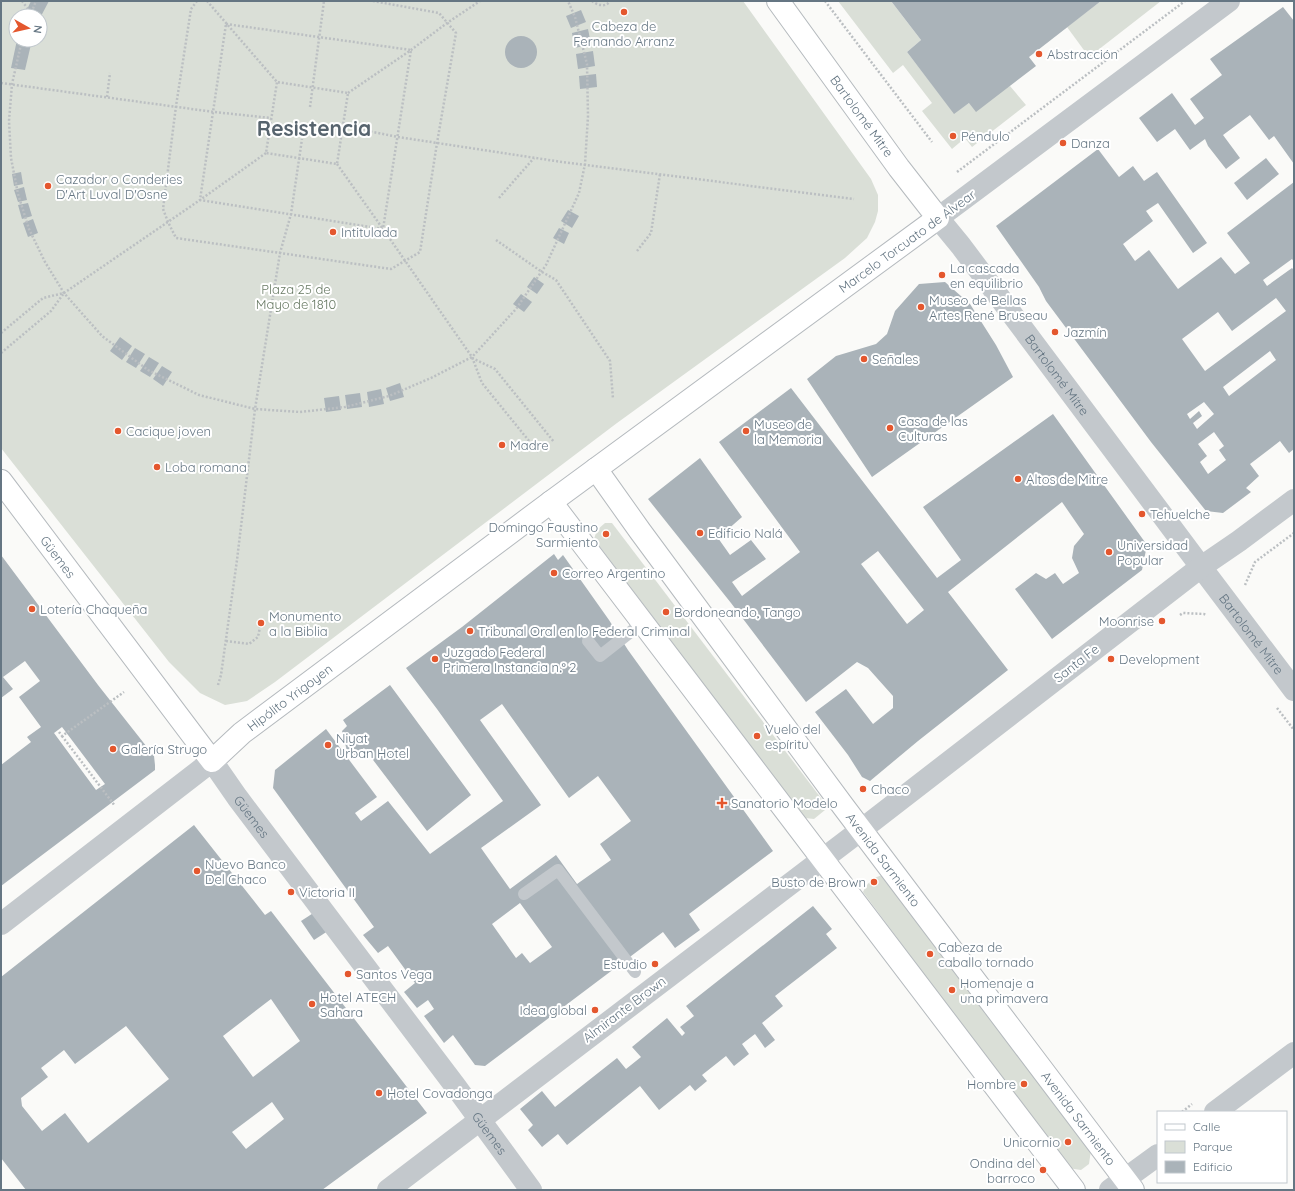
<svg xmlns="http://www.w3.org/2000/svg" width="1295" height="1191" font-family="Quicksand,sans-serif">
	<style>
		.green { fill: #dadfd7; fill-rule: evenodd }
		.building { fill: #aab3b9; fill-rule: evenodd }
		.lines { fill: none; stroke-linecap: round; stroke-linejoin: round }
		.primary-casing { stroke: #b5babe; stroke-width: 24 }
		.path { stroke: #bbbfc2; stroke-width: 2.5; stroke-dasharray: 2 2; stroke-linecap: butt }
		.lane { stroke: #c3c8cc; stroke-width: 12 }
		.street { stroke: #c3c8cc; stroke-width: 22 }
		.primary { stroke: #fff; stroke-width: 22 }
		.poi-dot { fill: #e4572e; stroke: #fff; stroke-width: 1.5 }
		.labels { text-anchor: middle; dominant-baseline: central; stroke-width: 4; stroke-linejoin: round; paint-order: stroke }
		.poi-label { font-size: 13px; fill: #657683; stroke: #fff; text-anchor: start }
		.street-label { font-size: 13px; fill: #657683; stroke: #fff }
		.park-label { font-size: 13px; fill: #687a64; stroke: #fff }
		.town-label { font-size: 21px; font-weight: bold; fill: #57646e; stroke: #fff }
	</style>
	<rect width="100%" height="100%" fill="#fafaf8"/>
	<g class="green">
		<path d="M1,1H743L871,179L878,195V211L875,222L867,238L845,258L617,423L275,682L247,701L225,705L200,693L169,662L1,448ZM16,16H40V40H16Z"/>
		<path d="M838,1H891L921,40L907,52L954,113L969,103L1010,86L1026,105L972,147L965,138L952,149L922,111L932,103L903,65L893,73Z"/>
		<path d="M1101,1H1161L1089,57L1067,27Z"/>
		<path d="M605,523H612L824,802L825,810L814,819L805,818L594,539L597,530Z"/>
		<path d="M883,875L1091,1150L1089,1164L1081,1170L1068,1168L863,892C867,883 873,877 883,875Z"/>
	</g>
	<g class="building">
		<path d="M31,1H49L40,18V16H24Z"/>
		<path d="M891,1H1101L1029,57L1036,66L976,112L969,103L954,114L907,52L921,40Z"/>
		<path d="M1283,7L1294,21V164L1274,136L1269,140L1250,115L1223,135L1240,158L1226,169L1208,146L1205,139L1190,150L1175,129L1157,142L1139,118L1172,93L1195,125L1204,118L1190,99L1222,75L1210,59Z"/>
		<path d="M581,10L586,22L571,28L566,16Z"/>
		<path d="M588,29L591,44L575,48L572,33Z"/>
		<circle cx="521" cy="52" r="16"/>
		<path d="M17,40H32L25,70L11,68Z"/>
		<path d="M593,51L595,66L578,69L576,54Z"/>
		<path d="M596,74L597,87L580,89L579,76Z"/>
		<path d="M1098,149L1119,177L1133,166L1144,181L1157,172L1207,243L1193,253L1158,203L1146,211L1153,221L1123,244L1135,261L1149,250L1178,289L1221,257L1235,274L1250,263L1227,233L1294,182V262L1292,259L1263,280L1267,286L1292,268L1294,270V449L1289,453L1280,441L1250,464L1259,476L1246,488L1251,492L1223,513L1206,511L1151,442L1046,301L1039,287L996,226ZM1276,298L1286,311L1205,371L1182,339L1218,312L1232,331ZM1270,351L1276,360L1229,396L1223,387ZM1204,402L1214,414L1197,429L1193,423L1202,416L1199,411L1190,419L1187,414ZM1214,432L1224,446L1219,450L1226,460L1208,474L1200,462L1207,456L1198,444Z"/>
		<path d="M1266,158L1279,174L1247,200L1234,183Z"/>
		<path d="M21,172L23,184L14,186L12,174Z"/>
		<path d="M24,187L27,200L18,202L14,190Z"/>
		<path d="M28,203L32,216L22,219L18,205Z"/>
		<path d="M568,210L579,216L572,228L561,221Z"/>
		<path d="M33,219L38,233L28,237L23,223Z"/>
		<path d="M559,228L569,233L564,244L553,238Z"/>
		<path d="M534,277L544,284L537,294L527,287Z"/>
		<path d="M945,282L970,304L996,345L1013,377L872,477L807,379L836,356L876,344L887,334L895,311L919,284Z"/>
		<path d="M521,294L532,302L524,312L513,304Z"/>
		<path d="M120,337L132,346L122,360L110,351Z"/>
		<path d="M135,348L145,354L136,368L126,362Z"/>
		<path d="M149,357L159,363L150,377L140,371Z"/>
		<path d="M162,366L172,372L163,386L153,379Z"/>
		<path d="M400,383L404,397L390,401L386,388Z"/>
		<path d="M791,388L937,578L961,560L923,507L1053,414L1147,545L1142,570L1052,639L1015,589L1036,573L1046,579L1055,573L1063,584L1079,573L1072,558L1074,546L1084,534L1062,502L948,592L1008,670L918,741L870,781L862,777L848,755L815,712L846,689L873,724L893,708V696L868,668L857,662L806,702L731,603L648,499L700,458L742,517L718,538L730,555L751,540L766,559L732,582L742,596L800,552L719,442ZM878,551L924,610L907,624L861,564Z"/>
		<path d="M381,389L384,404L369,407L367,392Z"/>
		<path d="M360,393L362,407L347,409L345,395Z"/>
		<path d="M339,396L341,410L326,412L324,398Z"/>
		<path d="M554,554L558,560L563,555L609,620L628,650L773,851L689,914L700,930L675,948L663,932L485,1066L475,1065L453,1035L444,1043L424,1016L434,1009L428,1000L417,1008L404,992L415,983L388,946L378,953L363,935L374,927L273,788L275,770L326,729L377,797L355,813L361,821L388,801L430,854L503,801L437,709L406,668L462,627ZM502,704L569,798L598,776L631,821L600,844L611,860L577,884L556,855L510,889L481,848L541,805L480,720ZM520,903L552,947L530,963L522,953L516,958L492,924Z"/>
		<path d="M1,555L98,685L154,756L155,765V770L1,886V765L31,742L27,737L41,727L19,697L40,681L25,661L3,677L13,689L1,698ZM62,727L105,784L96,790L54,733Z"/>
		<path d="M390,685L471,795L427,831L364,748L352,757L347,751L342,731L347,726L343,720Z"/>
		<path d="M194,825L265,915L271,911L427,1113L322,1190H26L1,1158V977ZM271,999L300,1041L253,1077L223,1036ZM126,1026L169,1079L88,1143L65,1113L42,1131L22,1106L21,1098L48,1077L41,1068L64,1050L75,1064ZM272,1102L284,1119L246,1149L232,1132Z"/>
		<path d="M813,906L832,929L826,934L837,948L775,996L783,1006L762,1023L775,1040L765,1048L755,1034L742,1044L749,1054L734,1066L726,1056L702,1075L707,1081L695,1091L690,1085L659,1110L640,1086L567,1145L558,1134L542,1147L528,1130L533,1125L520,1109L542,1091L555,1107L617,1058L626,1069L641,1057L632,1047L667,1018L682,1036L685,1033L680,1027L694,1016L686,1006Z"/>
		<path d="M318,910L331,929L314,940L301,921Z"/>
	</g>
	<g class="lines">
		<defs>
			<g id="primary">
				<path id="s3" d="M596,469L640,531L843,806L1133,1190"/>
				<path id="s4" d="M1,481L212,761L242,733L551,502L938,218L899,168L778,1"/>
				<path d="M551,502L1074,1190"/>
			</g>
		</defs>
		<use href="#primary" class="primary-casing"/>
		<g class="path">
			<path d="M22,1L31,13"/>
			<path d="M197,1L191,9L176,106L163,209L168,222L176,238L391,269L420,252L437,143L456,33L439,13L373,1"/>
			<path d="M207,1L277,82L348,93L337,164L266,153L277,82"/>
			<path d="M592,1C597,5 606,8 610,1"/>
			<path d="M825,1L932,142"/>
			<path d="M30,16L36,1"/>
			<path d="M226,24L411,50L383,229L200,200Z"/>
			<path d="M22,40L12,84L9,121L11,158L18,194L29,229L45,262L64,293L102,336L148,370L199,395L255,409L300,412L345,407L389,396L431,378L472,357L516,309L546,265L579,193L585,164L588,116L587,64L575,17L568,1"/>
			<path d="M1,83L214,112L271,118"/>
			<path d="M348,93L411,50L447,23L480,1"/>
			<path d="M107,97L110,73"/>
			<path d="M310,107L324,1"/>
			<path d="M343,126L398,137L562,162L854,199"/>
			<path d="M337,164L383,229L472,357L482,383L538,452"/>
			<path d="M957,172L1185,1"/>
			<path d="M499,198L534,158"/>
			<path d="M496,240L542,272L556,280L610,361L613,399"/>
			<path d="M637,251L651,233L660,174"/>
			<path d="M1,333L43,298L64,293L200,200L266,153"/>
			<path d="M1,353L51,311L64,293"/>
			<path d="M472,358L495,369L554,442"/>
			<path d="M1245,585L1255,562L1294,533"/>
			<path d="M1180,615L1183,613L1204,614L1206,615"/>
			<path d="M226,641L249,644L258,637L260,627"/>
			<path d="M218,685L221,675L237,560L255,409L280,253L291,214L302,139"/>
			<path d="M1277,708L1294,730"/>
			<path d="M59,732L62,736L124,692"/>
			<path d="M62,736L115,806"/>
			<path d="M1182,1112L1192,1104"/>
		</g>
		<g class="lane">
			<path d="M588,641L600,656L642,623"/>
			<path d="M524,894L558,870L635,972"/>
		</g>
		<g class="street">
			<path id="s1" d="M1229,1L938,218L961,246L1201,567L1294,690"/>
			<path id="s2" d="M1,924L212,761L237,797L456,1087L531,1190"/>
			<path d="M1215,1112L1294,1053"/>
			<path d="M388,1190L861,830L1201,567L1239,541L1294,500"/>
			<path d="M1110,1190L1158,1155"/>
		</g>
		<use href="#primary" class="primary"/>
	</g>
	<g class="poi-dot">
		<circle cx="624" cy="12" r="4"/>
		<circle cx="1039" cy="54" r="4"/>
		<circle cx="953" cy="136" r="4"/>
		<circle cx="1063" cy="143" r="4"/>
		<circle cx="48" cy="186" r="4"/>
		<circle cx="333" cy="232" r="4"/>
		<circle cx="942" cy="275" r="4"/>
		<circle cx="921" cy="307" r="4"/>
		<circle cx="1055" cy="332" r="4"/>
		<circle cx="864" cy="359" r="4"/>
		<circle cx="890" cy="428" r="4"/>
		<circle cx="118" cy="431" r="4"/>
		<circle cx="746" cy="431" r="4"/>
		<circle cx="502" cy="445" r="4"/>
		<circle cx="157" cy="467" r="4"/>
		<circle cx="1018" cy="479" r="4"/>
		<circle cx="1142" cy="514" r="4"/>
		<circle cx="700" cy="533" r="4"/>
		<circle cx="606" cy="534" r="4"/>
		<circle cx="1109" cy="552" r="4"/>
		<circle cx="554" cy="573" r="4"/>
		<circle cx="32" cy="609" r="4"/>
		<circle cx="666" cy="612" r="4"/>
		<circle cx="1162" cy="621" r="4"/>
		<circle cx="261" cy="623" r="4"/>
		<circle cx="470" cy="631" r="4"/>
		<circle cx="435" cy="659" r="4"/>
		<circle cx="1111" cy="659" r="4"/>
		<circle cx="757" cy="736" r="4"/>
		<circle cx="328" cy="745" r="4"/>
		<circle cx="113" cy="749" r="4"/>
		<circle cx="863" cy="789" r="4"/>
		<path d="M720 797h4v4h4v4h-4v4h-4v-4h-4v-4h4z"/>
		<circle cx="197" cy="871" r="4"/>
		<circle cx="874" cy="882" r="4"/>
		<circle cx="291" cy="892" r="4"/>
		<circle cx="930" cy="954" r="4"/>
		<circle cx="655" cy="964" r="4"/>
		<circle cx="348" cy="974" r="4"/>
		<circle cx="952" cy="990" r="4"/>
		<circle cx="312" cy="1004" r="4"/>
		<circle cx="595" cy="1010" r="4"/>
		<circle cx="1024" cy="1084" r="4"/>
		<circle cx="379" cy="1093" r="4"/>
		<circle cx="1068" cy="1142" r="4"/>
		<circle cx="1043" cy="1170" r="4"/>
	</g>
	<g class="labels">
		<g class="poi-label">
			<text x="624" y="26" text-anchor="middle">Cabeza de<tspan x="624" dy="15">Fernando Arranz</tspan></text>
			<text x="1047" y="54">Abstracción</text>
			<text x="961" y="136">Péndulo</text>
			<text x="1071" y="143">Danza</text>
			<text x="56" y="179">Cazador o Conderies<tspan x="56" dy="15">D'Art Luval D'Osne</tspan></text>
			<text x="341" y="232">Intitulada</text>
			<text x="950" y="268">La cascada<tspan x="950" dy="15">en equilibrio</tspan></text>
			<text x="929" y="300">Museo de Bellas<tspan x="929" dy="15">Artes René Bruseau</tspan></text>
			<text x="1063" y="332">Jazmín</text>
			<text x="872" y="359">Señales</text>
			<text x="898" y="421">Casa de las<tspan x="898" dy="15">Culturas</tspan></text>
			<text x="754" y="424">Museo de<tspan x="754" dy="15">la Memoria</tspan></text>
			<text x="126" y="431">Cacique joven</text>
			<text x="510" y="445">Madre</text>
			<text x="165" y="467">Loba romana</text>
			<text x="1026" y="479">Altos de Mitre</text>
			<text x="1150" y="514">Tehuelche</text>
			<text x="598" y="527" text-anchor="end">Domingo Faustino<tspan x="598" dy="15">Sarmiento</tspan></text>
			<text x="708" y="533">Edificio Nalá</text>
			<text x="1117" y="545">Universidad<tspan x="1117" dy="15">Popular</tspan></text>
			<text x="562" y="573">Correo Argentino</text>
			<text x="40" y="609">Lotería Chaqueña</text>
			<text x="674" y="612">Bordoneando, Tango</text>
			<text x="269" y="616">Monumento<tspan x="269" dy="15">a la Biblia</tspan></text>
			<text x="1154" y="621" text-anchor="end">Moonrise</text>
			<text x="478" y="631">Tribunal Oral en lo Federal Criminal</text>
			<text x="443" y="652">Juzgado Federal<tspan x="443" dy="15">Primera Instancia n.° 2</tspan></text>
			<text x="1119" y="659">Development</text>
			<text x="765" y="729">Vuelo del<tspan x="765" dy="15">espíritu</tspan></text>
			<text x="336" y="738">Niyat<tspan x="336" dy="15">Urban Hotel</tspan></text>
			<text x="121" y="749">Galería Strugo</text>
			<text x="871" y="789">Chaco</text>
			<text x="731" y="803">Sanatorio Modelo</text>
			<text x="205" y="864">Nuevo Banco<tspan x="205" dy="15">Del Chaco</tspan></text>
			<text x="866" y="882" text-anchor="end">Busto de Brown</text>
			<text x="299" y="892">Victoria II</text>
			<text x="938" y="947">Cabeza de<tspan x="938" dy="15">caballo tornado</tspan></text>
			<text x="647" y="964" text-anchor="end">Estudio</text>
			<text x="356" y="974">Santos Vega</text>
			<text x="960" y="983">Homenaje a<tspan x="960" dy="15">una primavera</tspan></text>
			<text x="320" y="997">Hotel ATECH<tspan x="320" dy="15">Sahara</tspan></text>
			<text x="587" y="1010" text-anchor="end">Idea global</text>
			<text x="1016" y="1084" text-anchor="end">Hombre</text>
			<text x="387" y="1093">Hotel Covadonga</text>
			<text x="1060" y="1142" text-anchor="end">Unicornio</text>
			<text x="1035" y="1163" text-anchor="end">Ondina del<tspan x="1035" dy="15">barroco</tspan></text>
		</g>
		<g class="street-label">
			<text transform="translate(862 116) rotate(54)">Bartolomé Mitre</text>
			<text transform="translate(907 241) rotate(-36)">Marcelo Torcuato de Alvear</text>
			<text stroke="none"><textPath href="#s1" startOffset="560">Bartolomé Mitre</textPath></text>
			<text stroke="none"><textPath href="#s4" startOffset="95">Güemes</textPath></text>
			<text stroke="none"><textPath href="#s1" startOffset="884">Bartolomé Mitre</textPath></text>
			<text transform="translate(1076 663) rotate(-38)">Santa Fe</text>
			<text stroke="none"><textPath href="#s4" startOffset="451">Hipólito Yrigoyen</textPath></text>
			<text stroke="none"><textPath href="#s2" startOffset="335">Güemes</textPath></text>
			<text stroke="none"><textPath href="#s3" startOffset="485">Avenida Sarmiento</textPath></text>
			<text transform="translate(624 1009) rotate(-37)">Almirante Brown</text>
			<text stroke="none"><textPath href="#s3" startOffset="809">Avenida Sarmiento</textPath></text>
			<text stroke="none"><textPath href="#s2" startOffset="731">Güemes</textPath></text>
		</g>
		<g class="park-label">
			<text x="296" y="289">Plaza 25 de<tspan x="296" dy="15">Mayo de 1810</tspan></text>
		</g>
		<g class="town-label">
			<text x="314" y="128">Resistencia</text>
		</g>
	</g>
	<rect width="1295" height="1191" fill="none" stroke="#657683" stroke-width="4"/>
	<rect x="1157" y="1111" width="130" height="72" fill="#ffffff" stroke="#c1c8cd"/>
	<rect x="1165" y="1124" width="20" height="6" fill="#ffffff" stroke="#c1c8cd"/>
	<text x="1193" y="1131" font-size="12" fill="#657683">Calle</text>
	<rect x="1165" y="1141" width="20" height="12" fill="#dadfd7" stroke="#c1c8cd"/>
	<text x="1193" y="1151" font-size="12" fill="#657683">Parque</text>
	<rect x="1165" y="1161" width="20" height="12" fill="#aab3b9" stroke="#c1c8cd"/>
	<text x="1193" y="1171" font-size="12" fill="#657683">Edificio</text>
	<g transform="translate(28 28) rotate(98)"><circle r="19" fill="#ffffff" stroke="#c1c8cd"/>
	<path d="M0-3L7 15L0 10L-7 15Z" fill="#e4572e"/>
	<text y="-6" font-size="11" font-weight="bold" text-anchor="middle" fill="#657683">N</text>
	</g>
</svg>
